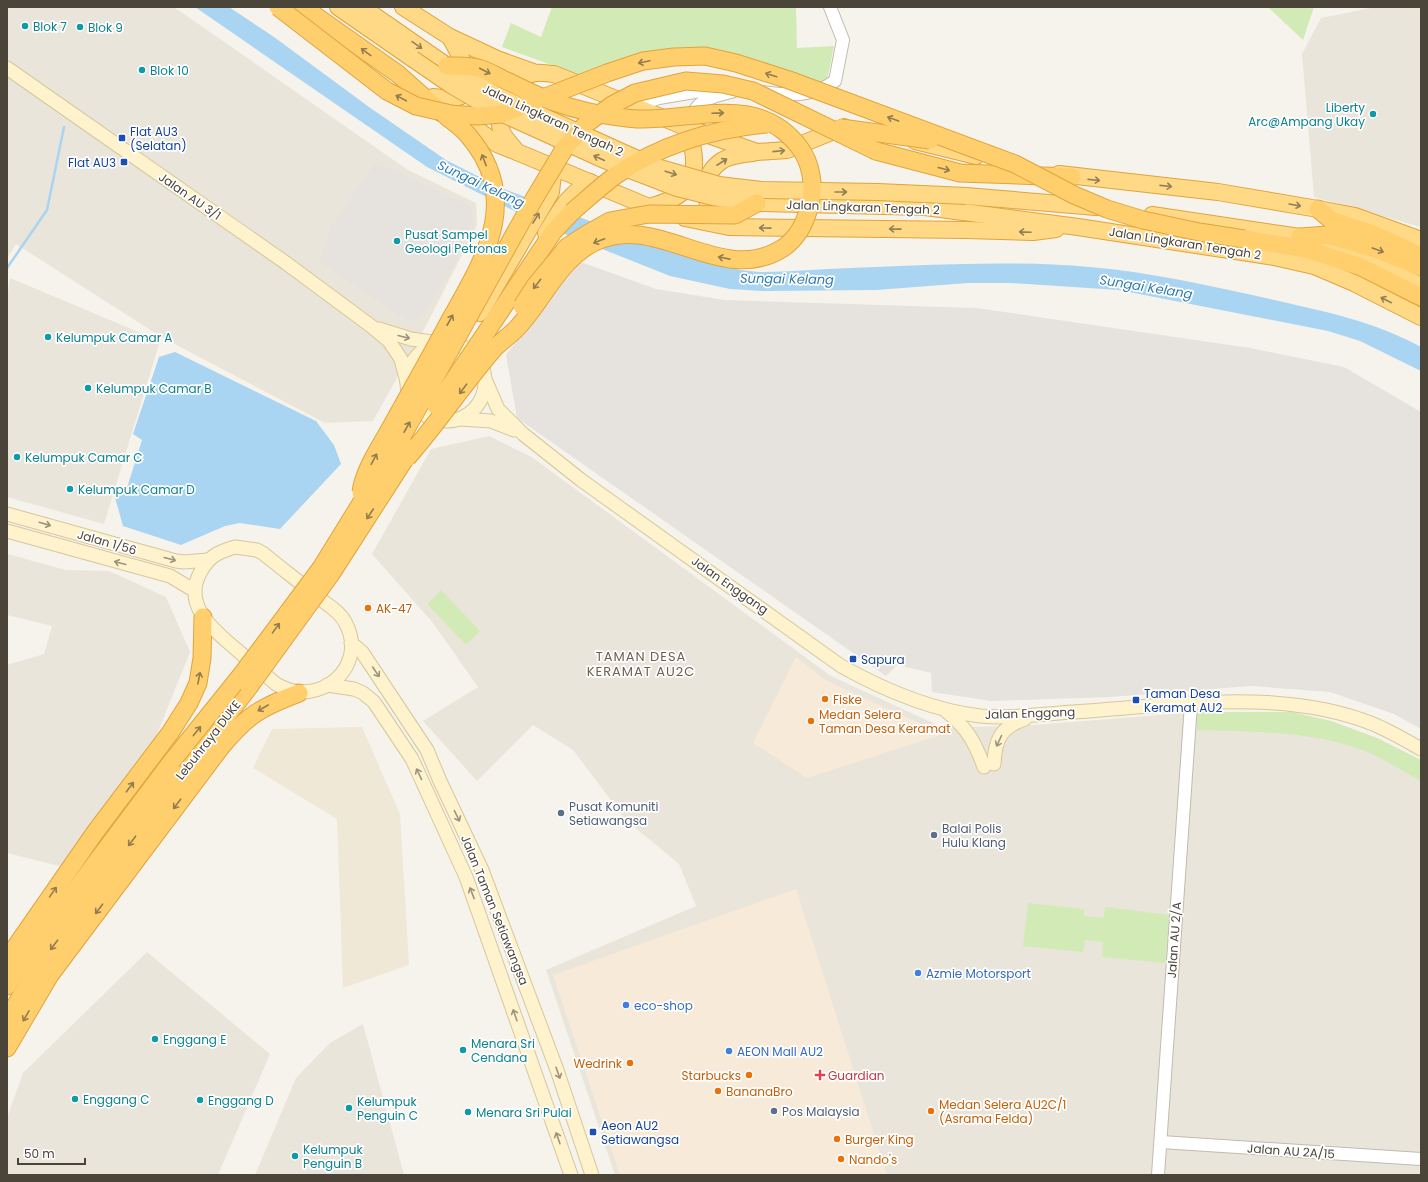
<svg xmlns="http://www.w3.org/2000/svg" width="1428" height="1182" font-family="Poppins,sans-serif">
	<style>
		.residential { fill: #eae5da }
		.commercial { fill: #f7ead8 }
		.industrial { fill: #e6e2dd }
		.education { fill: #efe8d6 }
		.green { fill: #d2eab5 }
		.water { fill: #a9d4f2 }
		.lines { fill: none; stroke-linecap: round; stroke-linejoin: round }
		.stream { stroke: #a9d4f2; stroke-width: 2.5 }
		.tertiary-casing { stroke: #c2bbae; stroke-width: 14 }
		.secondary-casing { stroke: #d6c79b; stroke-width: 15 }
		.trunk-casing { stroke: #e0a43c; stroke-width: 18 }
		.motorway-casing { stroke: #e0a43c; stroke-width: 19 }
		.tertiary { stroke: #fff; stroke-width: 12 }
		.secondary { stroke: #fff3cd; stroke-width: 13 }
		.trunk { stroke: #ffd985; stroke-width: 16 }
		.motorway { stroke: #ffcf6e; stroke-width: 17 }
		.trunk-bridge-casing { stroke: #e0a43c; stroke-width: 18; stroke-linecap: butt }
		.motorway-bridge-casing { stroke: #e0a43c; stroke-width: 19; stroke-linecap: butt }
		.trunk-bridge { stroke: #ffd985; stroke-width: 16 }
		.motorway-bridge { stroke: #ffcf6e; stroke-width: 17 }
		.oneway { stroke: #938057 }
		.oneway2 { stroke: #937c4e }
		.oneway3 { stroke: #9c937c }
		.culture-dot { fill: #0f9aa8; stroke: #fff; stroke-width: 1.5 }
		.transit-dot { fill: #1a4fb4; stroke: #fff; stroke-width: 1.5 }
		.food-dot { fill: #e8710a; stroke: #fff; stroke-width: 1.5 }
		.service-dot { fill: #5c6f8a; stroke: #fff; stroke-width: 1.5 }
		.shop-dot { fill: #3f7fe0; stroke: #fff; stroke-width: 1.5 }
		.health-dot { fill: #e0444e; stroke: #fff; stroke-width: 1.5 }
		.labels { text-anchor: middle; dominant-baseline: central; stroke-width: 3.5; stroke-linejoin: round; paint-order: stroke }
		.culture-label { font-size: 12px; fill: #0d838f; stroke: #fff; text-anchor: start }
		.street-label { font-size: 12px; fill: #4b4439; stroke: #fff }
		.transit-label { font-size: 12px; fill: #164399; stroke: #fff; text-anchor: start }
		.food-label { font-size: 12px; fill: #c56008; stroke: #fff; text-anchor: start }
		.service-label { font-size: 12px; fill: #4e5e75; stroke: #fff; text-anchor: start }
		.shop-label { font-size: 12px; fill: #366cbe; stroke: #fff; text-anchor: start }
		.health-label { font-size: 12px; fill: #be3a42; stroke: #fff; text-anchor: start }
		.water-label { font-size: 13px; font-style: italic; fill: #2e7ab2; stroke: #fff }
		.neighbourhood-label { font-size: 13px; letter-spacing: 1px; fill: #6e6250; stroke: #fff }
	</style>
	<rect width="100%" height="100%" fill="#f6f3ec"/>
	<g class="residential">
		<path d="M7,7H174L408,170L476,203L477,225L428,322L373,421L325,423L163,338L16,244L7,258Z"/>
		<path d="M1376,7H1421V227L1314,197L1302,54L1321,18Z"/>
		<path d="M10,278L160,341L104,524L7,497V300Z"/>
		<path d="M489,436L533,458L831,676L944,728L1034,725L1197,712H1291L1331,721L1377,738L1421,760V1175H615L546,970L696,906L679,864L626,820L573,750L533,725L477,781L423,721L478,687L433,623L372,554L431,449Z"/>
		<path d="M7,554L66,570L109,571L166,597L190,652L155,739L63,867L7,853V665L44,654L52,626L7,615Z"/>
		<path d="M147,952L270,1054L218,1175H7V1118L23,1073Z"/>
		<path d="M363,1024L404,1175H255L296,1078L330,1043Z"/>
	</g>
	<g class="commercial">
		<path d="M796,657L825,680L943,734L807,778L753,743Z"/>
		<path d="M796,889L887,1175H620L553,975Z"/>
	</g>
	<g class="industrial">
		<path d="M376,162L471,206L473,219L453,268L419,318L406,320L319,261L331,227Z"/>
		<path d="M578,261L656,289L725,300L977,308L1250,348L1344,367L1421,412V729L1394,714L1330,692L1251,686L1110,697L991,701L932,692L931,673L897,665L886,676L517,418L506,355Z"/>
	</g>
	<path class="education" d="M362,727L400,814L409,965L343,988L337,819L253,768L272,729Z"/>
	<g class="green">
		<path d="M552,7H796L797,48L834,46L827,80L811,85L694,52L582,76L502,47L511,23L541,37Z"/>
		<path d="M1268,7H1314L1303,40Z"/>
		<path d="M441,590L480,631L466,645L427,604Z"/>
		<path d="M1197,712H1291L1331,721L1377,738L1421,760V781C1404,772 1387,761 1370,753C1315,730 1255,732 1197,730Z"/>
		<path d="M1028,903L1084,909V916L1104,918L1105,907L1170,915L1165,963L1102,957L1103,942L1085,940L1083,952L1023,946Z"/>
	</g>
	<g class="water">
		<path d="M195,7H229L274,37L369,107L446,160L501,188L678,254L740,270L759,272C790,272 820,269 850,268C930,265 1011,260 1090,267C1150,272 1211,286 1270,299C1322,311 1374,321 1421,347V371L1360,341L1328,331L1119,290L1011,283H968L876,290L762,291L730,289L670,276L542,225L427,167Z"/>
		<path d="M175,352L316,421L334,445L341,464L280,529L240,523L225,526L181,545L123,526L114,494L118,486L127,488L142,440L133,434L159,357Z"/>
	</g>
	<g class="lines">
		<path class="stream" d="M7,268L47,210L64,127"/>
		<defs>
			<g id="tertiary">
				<path d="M762,92C788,96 813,97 835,81L843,40L830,7"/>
				<path d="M636,106L659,98L712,89"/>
				<path d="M690,121C697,95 717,98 739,89"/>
				<path d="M1161,1142L1421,1159"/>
				<path d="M1158,1175L1191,704"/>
			</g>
			<g id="secondary">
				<path d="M7,68L286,263L371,326L389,341L401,359L407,382"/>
				<path d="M379,329L411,339L439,343"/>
				<circle cx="446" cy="382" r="39"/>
				<path d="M485,379L498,409L523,434L581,480L841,666C884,690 931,710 980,716C1011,719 1042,714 1073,712C1169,706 1281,687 1373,724C1390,731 1405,740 1421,749"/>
				<path d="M460,419L491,421L514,430"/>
				<path d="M7,514L176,561L184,562L208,560"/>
				<path d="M7,531L170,576L195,591"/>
				<path d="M235,547L257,550L264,554C282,569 301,583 319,598C328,605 340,612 345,622C370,666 319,710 276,684C263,673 250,661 237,650C215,631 182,606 200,573C209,556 218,552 235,547Z"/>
				<path d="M351,643L362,652L427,750L440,781L482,870L557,1070L592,1175"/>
				<path d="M327,685L354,689L363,693L374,702L412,759L466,877L571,1175"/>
				<path d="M946,711C967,728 975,742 984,767"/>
				<path d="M994,764C995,739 1001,727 1025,719"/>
			</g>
			<g id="trunk">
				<path d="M338,7L413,59"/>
				<path d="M362,7L447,66"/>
				<path d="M403,7L450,37L497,59L536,73"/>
				<path d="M433,97C440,98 448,99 455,98C485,92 457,51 450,37"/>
				<path d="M452,111L497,144L517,152"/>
				<path d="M688,128C694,149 701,178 680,194C671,201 659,204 649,207L517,152C512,145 505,139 502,132C492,107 509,78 536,73C541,72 549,74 554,74L688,128L757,152L787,150L844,127"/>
				<path d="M915,141L976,156"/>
				<path d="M1059,174L1218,192L1318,209L1355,216L1421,240"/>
				<path d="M966,196L1096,207"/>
				<path d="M757,203L925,207L1078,227L1274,257L1314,266L1354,283L1421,317"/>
				<path d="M1152,215L1300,237L1366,258L1421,286"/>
				<path d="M685,218L729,227L966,230L1033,232L1056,229"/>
				<path d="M721,221C701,205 699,175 723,160C732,155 743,154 753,153"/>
				<path d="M546,233C560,211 567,195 590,182"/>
				<path d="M480,313L551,192L553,174L550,165"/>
			</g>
			<g id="motorway">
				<path d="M303,7L398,74L443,114"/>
				<path d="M876,151L960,173L1072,177"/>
				<path d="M1318,209L1331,220L1373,234L1421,256"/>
				<path d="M1300,237L1328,235L1375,249L1421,267"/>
				<path d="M1244,239L1306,249L1361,267L1421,297"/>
				<path d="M487,331L553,232L572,212"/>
				<path d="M7,959L96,831L170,733L189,703L198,683L202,658L203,617"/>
				<path d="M7,986L22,961L172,761"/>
				<path d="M7,1021L36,969L175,783L249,687"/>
				<path d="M7,1048L50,975L221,747C248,715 259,708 299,693"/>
			</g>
		</defs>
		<use href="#tertiary" class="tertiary-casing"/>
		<use href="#secondary" class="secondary-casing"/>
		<use href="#trunk" class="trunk-casing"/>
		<use href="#motorway" class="motorway-casing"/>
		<use href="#tertiary" class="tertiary"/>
		<use href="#secondary" class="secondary"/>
		<use href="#trunk" class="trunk"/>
		<use href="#motorway" class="motorway"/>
		<defs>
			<g id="trunk-bridge">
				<path d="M413,59L451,85L492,109L602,159L677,188L713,197L757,203"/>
				<path d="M447,66L496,95L653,166L719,185L761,190L878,192L966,196"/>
			</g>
			<g id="motorway-bridge">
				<path d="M278,7L387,91L416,106L451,114L477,116L502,114L607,73L643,61L674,57L705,56L736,63L789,80L1015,164L1074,195L1107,209L1143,220L1199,232L1244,239"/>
				<path d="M841,128L930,140"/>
				<path d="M572,212C586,200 601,186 616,175C662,144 712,129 767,124"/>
				<path d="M522,306L535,286L567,247L587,234L610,221L649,214L735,215L757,203"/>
				<path d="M436,406L487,331"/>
				<path d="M407,458C437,424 462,386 492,351C499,342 509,337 517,328C543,301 559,259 595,242C658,211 721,288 783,248C798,238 806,221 810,204C815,186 811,163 800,148C759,92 694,121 637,119C621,118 604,115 589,112C561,106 536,96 511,83C501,79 491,72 481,69C471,65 457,66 447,66"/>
				<path d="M361,492C364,470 380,447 391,427C411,391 431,356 450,320C485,258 523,198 467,134C461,127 453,122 446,116"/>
				<path d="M249,687L331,574L412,448"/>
				<path d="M172,761L242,674L321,568L400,440L534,199L566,146L586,124L612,105L635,93L686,81L723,84L753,91L876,151"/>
			</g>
		</defs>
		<use href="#trunk-bridge" class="trunk-bridge-casing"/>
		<use href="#motorway-bridge" class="motorway-bridge-casing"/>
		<use href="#trunk-bridge" class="trunk-bridge"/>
		<use href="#motorway-bridge" class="motorway-bridge"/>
	</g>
	<defs><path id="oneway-shaft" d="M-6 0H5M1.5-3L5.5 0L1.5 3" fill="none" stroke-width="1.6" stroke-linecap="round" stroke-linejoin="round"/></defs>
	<g class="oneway">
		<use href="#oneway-shaft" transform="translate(417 45) rotate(35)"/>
		<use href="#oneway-shaft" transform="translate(779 151) rotate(-6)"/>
		<use href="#oneway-shaft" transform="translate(599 158) rotate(-156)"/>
		<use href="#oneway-shaft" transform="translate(722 162) rotate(-33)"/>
		<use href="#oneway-shaft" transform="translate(671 173) rotate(18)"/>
		<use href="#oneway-shaft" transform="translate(1094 180) rotate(6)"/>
		<use href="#oneway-shaft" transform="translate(1166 186) rotate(6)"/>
		<use href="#oneway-shaft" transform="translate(841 192)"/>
		<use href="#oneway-shaft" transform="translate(1295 205) rotate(10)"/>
		<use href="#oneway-shaft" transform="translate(536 218) rotate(-59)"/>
		<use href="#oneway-shaft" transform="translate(765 228) rotate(-179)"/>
		<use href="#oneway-shaft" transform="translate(895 229) rotate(-179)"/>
		<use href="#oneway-shaft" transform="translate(1025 232) rotate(-178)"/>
		<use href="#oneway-shaft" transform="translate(1386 300) rotate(-153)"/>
	</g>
	<g class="oneway2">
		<use href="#oneway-shaft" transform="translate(366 52) rotate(-144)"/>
		<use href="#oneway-shaft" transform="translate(644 62) rotate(168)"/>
		<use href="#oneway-shaft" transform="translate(485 71) rotate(27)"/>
		<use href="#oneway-shaft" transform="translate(771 75) rotate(-162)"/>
		<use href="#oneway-shaft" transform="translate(401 98) rotate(-152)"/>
		<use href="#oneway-shaft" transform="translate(718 113) rotate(-2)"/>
		<use href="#oneway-shaft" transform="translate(893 119) rotate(-160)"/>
		<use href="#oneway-shaft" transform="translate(484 160) rotate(-111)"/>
		<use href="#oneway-shaft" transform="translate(944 169) rotate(15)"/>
		<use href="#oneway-shaft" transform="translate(599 241) rotate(159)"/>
		<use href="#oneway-shaft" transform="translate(1378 250) rotate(20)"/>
		<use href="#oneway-shaft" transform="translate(724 258) rotate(-169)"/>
		<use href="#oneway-shaft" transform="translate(537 284) rotate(128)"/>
		<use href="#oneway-shaft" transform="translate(450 320) rotate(-61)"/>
		<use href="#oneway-shaft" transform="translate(463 389) rotate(127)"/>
		<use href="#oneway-shaft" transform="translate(407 427) rotate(-61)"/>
		<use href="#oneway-shaft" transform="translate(374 459) rotate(-62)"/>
		<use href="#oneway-shaft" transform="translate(370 514) rotate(123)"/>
		<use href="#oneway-shaft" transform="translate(276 628) rotate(-54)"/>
		<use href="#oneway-shaft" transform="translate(199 678) rotate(-79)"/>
		<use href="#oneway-shaft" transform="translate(263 708) rotate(150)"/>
		<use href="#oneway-shaft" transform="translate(197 731) rotate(-51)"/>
		<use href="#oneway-shaft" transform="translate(130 787) rotate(-53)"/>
		<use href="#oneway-shaft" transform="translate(177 804) rotate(127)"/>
		<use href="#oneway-shaft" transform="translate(132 841) rotate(127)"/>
		<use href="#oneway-shaft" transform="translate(53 892) rotate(-55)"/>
		<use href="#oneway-shaft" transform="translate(99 909) rotate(127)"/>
		<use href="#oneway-shaft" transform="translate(54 945) rotate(127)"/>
		<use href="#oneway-shaft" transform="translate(26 1016) rotate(120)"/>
	</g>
	<g class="oneway3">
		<use href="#oneway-shaft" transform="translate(404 337) rotate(14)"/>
		<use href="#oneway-shaft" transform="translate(45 524) rotate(16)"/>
		<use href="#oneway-shaft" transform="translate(170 559) rotate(15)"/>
		<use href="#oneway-shaft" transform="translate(120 563) rotate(-165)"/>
		<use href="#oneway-shaft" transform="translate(376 672) rotate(56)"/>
		<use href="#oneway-shaft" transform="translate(999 741) rotate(115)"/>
		<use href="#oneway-shaft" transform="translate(419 774) rotate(-115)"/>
		<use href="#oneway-shaft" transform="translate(457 816) rotate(64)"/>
		<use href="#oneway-shaft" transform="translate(472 893) rotate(-111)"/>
		<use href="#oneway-shaft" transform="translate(515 1015) rotate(-109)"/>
		<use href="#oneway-shaft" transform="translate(558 1073) rotate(71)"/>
		<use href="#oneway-shaft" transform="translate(558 1138) rotate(-109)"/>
	</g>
	<g class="culture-dot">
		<circle cx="25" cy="26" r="4"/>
		<circle cx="80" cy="27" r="4"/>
		<circle cx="142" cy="70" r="4"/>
		<circle cx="1373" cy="114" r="4"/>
		<circle cx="397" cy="241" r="4"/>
		<circle cx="48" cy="337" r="4"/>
		<circle cx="88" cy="388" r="4"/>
		<circle cx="17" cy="457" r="4"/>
		<circle cx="70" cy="489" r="4"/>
		<circle cx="155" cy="1039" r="4"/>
		<circle cx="463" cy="1050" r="4"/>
		<circle cx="75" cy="1099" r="4"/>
		<circle cx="200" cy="1100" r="4"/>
		<circle cx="349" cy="1108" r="4"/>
		<circle cx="468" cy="1112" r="4"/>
		<circle cx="295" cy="1156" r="4"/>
	</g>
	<g class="transit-dot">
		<rect x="118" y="134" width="8" height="8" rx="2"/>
		<rect x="120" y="158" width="8" height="8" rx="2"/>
		<rect x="849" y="655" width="8" height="8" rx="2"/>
		<rect x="1132" y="696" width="8" height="8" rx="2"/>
		<rect x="589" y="1128" width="8" height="8" rx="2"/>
	</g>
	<g class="food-dot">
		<circle cx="368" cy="608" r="4"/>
		<circle cx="825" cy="699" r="4"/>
		<circle cx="811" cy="721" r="4"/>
		<circle cx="630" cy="1063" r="4"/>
		<circle cx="749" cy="1075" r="4"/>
		<circle cx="718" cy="1091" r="4"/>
		<circle cx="931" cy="1111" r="4"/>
		<circle cx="837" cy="1139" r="4"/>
		<circle cx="841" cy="1159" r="4"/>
	</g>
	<g class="service-dot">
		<circle cx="561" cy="813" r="4"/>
		<circle cx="934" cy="835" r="4"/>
		<circle cx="774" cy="1111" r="4"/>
	</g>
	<g class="shop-dot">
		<circle cx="918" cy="973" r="4"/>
		<circle cx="626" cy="1005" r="4"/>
		<circle cx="729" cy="1051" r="4"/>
	</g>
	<path class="health-dot" d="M818 1069h4v4h4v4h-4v4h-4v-4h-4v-4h4z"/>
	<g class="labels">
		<g class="culture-label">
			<text x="33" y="26">Blok 7</text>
			<text x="88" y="27">Blok 9</text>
			<text x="150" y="70">Blok 10</text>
			<text x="1365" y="107" text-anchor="end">Liberty<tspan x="1365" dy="14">Arc@Ampang Ukay</tspan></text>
			<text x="405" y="234">Pusat Sampel<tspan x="405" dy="14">Geologi Petronas</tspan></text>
			<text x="56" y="337">Kelumpuk Camar A</text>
			<text x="96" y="388">Kelumpuk Camar B</text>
			<text x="25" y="457">Kelumpuk Camar C</text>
			<text x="78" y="489">Kelumpuk Camar D</text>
			<text x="163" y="1039">Enggang E</text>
			<text x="471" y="1043">Menara Sri<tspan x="471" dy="14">Cendana</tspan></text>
			<text x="83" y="1099">Enggang C</text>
			<text x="208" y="1100">Enggang D</text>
			<text x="357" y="1101">Kelumpuk<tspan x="357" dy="14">Penguin C</tspan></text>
			<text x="476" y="1112">Menara Sri Pulai</text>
			<text x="303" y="1149">Kelumpuk<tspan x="303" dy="14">Penguin B</tspan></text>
		</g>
		<g class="street-label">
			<text transform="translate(553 120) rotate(25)">Jalan Lingkaran Tengah 2</text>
			<text transform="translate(190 196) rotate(35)">Jalan AU 3/1</text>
			<text transform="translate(863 207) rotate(2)">Jalan Lingkaran Tengah 2</text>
			<text transform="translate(1185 243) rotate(9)">Jalan Lingkaran Tengah 2</text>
			<text transform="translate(107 542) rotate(16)">Jalan 1/56</text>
			<text transform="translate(730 585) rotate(35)">Jalan Enggang</text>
			<text transform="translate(1030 713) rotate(-2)">Jalan Enggang</text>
			<text transform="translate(208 740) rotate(-52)">Lebuhraya DUKE</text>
			<text transform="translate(495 910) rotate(68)">Jalan Taman Setiawangsa</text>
			<text transform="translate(1174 940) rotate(-86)">Jalan AU 2/A</text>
			<text transform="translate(1291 1151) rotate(4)">Jalan AU 2A/15</text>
		</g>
		<g class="transit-label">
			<text x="130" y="131">Flat AU3<tspan x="130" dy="14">(Selatan)</tspan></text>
			<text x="116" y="162" text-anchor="end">Flat AU3</text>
			<text x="861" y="659">Sapura</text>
			<text x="1144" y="693">Taman Desa<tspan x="1144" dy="14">Keramat AU2</tspan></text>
			<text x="601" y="1125">Aeon AU2<tspan x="601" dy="14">Setiawangsa</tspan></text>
		</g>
		<g class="food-label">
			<text x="376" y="608">AK-47</text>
			<text x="833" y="699">Fiske</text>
			<text x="819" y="714">Medan Selera<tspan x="819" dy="14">Taman Desa Keramat</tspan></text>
			<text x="622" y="1063" text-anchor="end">Wedrink</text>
			<text x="741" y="1075" text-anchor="end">Starbucks</text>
			<text x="726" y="1091">BananaBro</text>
			<text x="939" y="1104">Medan Selera AU2C/1<tspan x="939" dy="14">(Asrama Felda)</tspan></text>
			<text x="845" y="1139">Burger King</text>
			<text x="849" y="1159">Nando's</text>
		</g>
		<g class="service-label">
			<text x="569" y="806">Pusat Komuniti<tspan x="569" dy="14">Setiawangsa</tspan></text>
			<text x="942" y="828">Balai Polis<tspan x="942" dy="14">Hulu Klang</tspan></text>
			<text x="782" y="1111">Pos Malaysia</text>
		</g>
		<g class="shop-label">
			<text x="926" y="973">Azmie Motorsport</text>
			<text x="634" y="1005">eco-shop</text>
			<text x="737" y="1051">AEON Mall AU2</text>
		</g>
		<g class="health-label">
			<text x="828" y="1075">Guardian</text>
		</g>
		<g class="water-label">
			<text transform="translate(481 184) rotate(25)">Sungai Kelang</text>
			<text transform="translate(787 279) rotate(1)">Sungai Kelang</text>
			<text transform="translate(1146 287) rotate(9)">Sungai Kelang</text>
		</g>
		<g class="neighbourhood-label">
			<text x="641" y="656">TAMAN DESA<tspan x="641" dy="15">KERAMAT AU2C</tspan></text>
		</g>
	</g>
	<rect width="1428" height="1182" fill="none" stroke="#4b4439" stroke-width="16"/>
	<path d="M18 1158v6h67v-6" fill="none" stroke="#4b4439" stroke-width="2"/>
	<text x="24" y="1158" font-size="12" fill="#4b4439" stroke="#ffffff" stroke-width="3" paint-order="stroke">50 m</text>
</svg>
